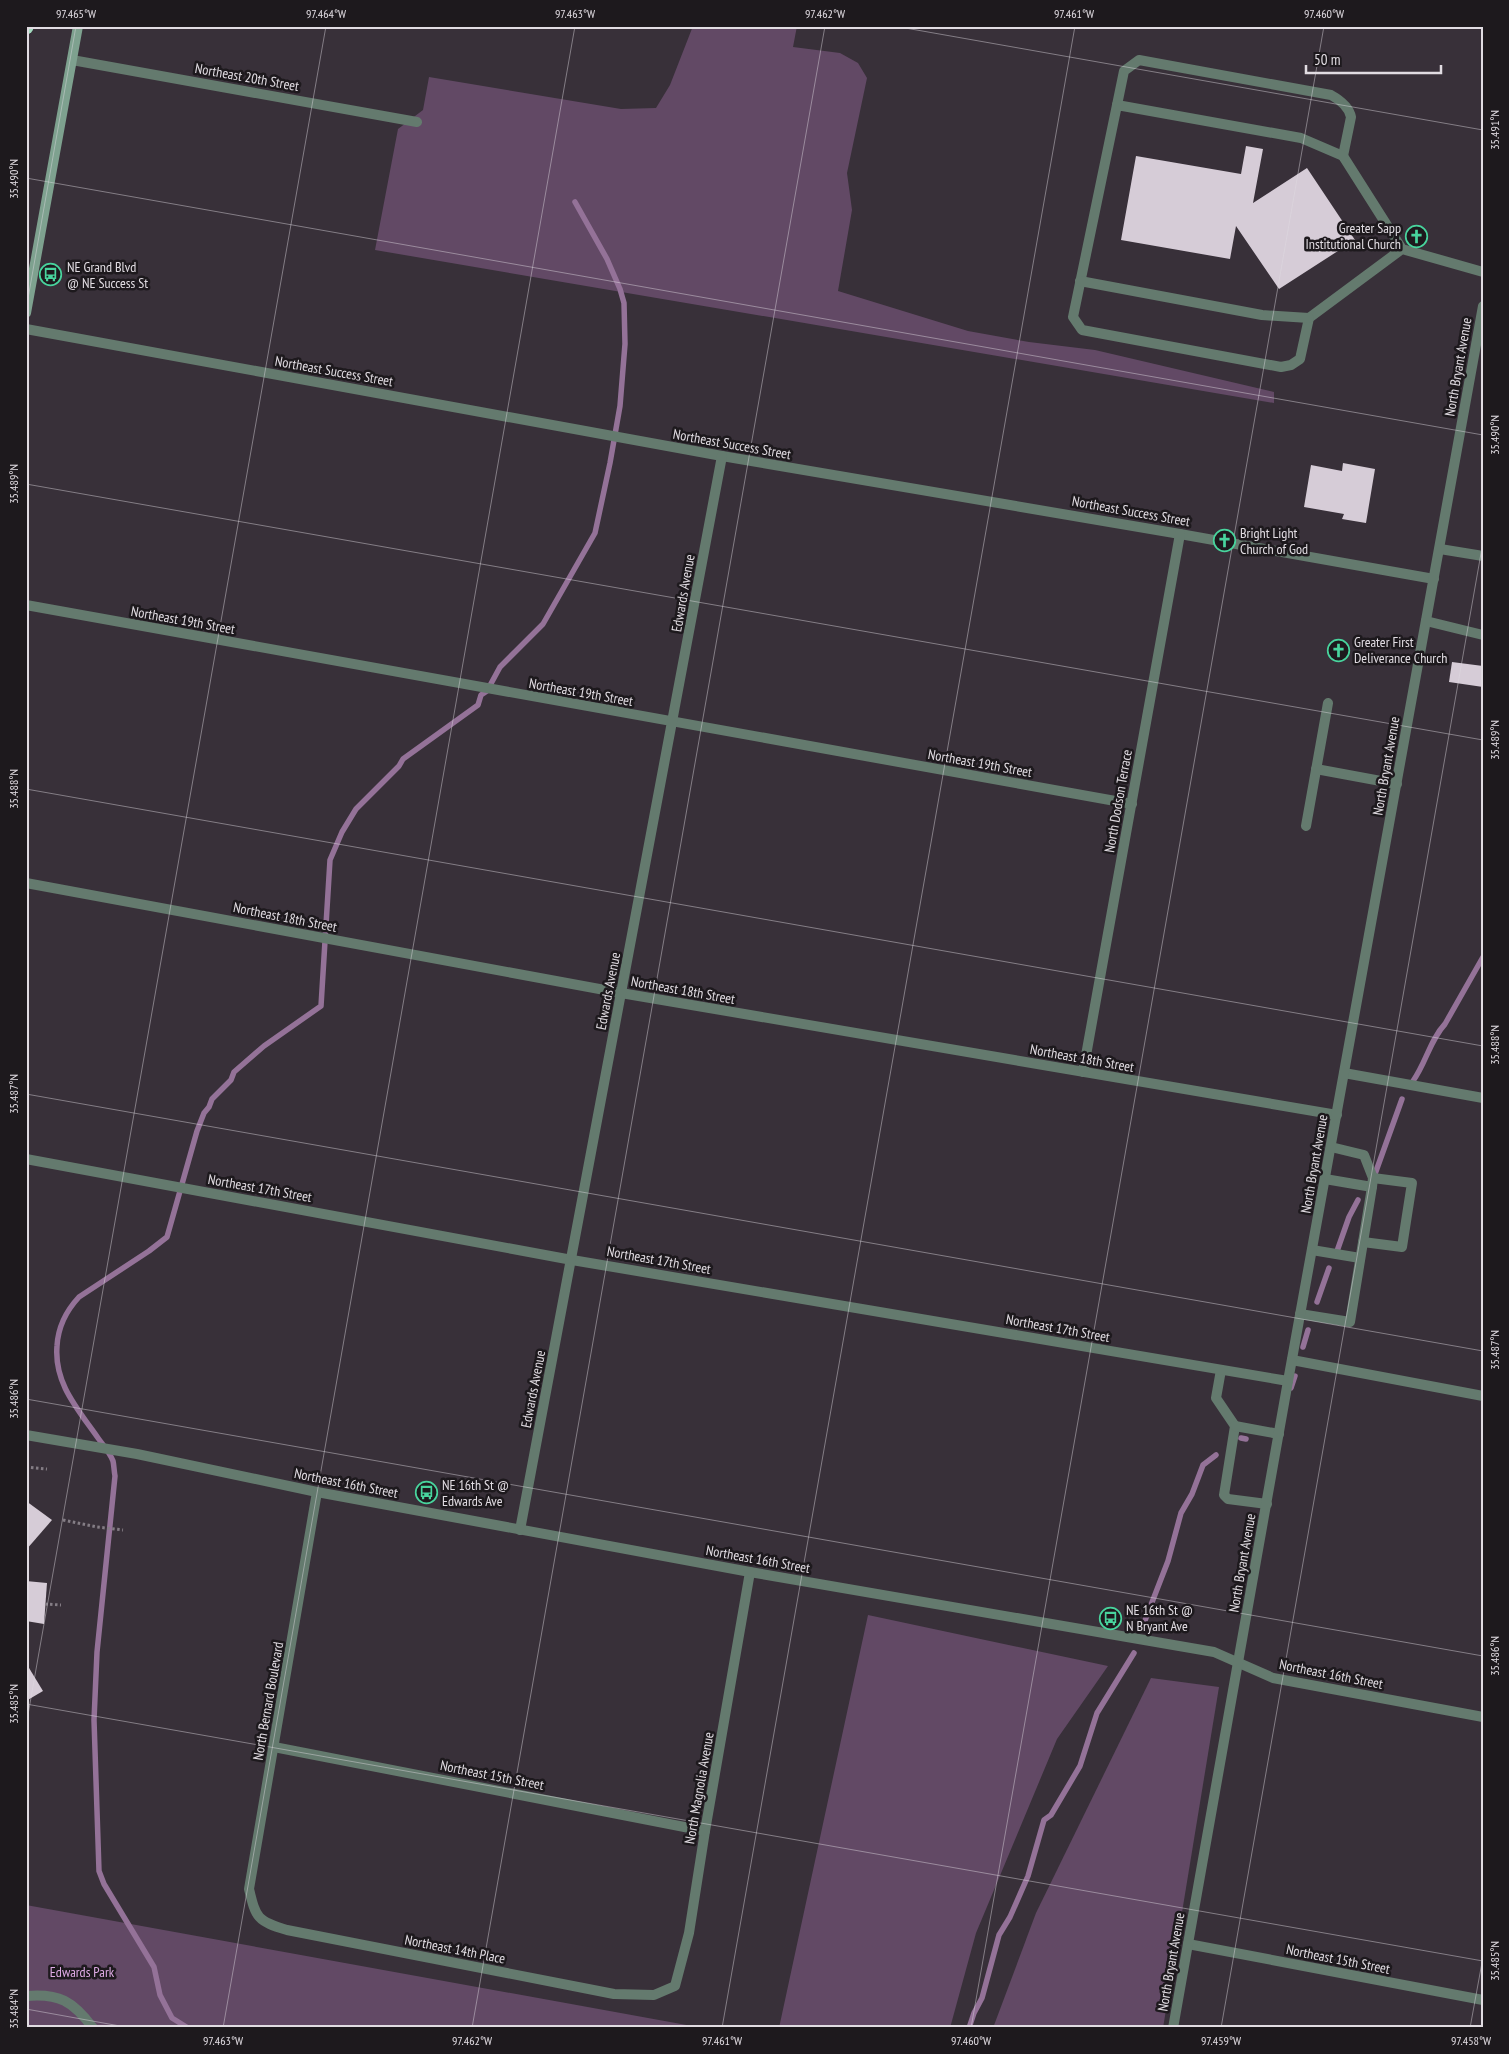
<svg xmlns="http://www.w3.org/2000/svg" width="1509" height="2054" font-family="'PT Sans Narrow',sans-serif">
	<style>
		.green { fill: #624965 }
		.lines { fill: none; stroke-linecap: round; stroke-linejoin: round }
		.stream { stroke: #947298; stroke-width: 5.5 }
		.building { fill: #d6ccd7 }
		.path { stroke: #847d85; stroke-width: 3; stroke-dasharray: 2.5 2.5; stroke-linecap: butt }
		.service { stroke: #647a6e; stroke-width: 10 }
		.minor { stroke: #647a6e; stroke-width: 10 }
		.tertiary { stroke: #647a6e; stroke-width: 10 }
		.secondary { stroke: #7ea18f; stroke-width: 10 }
		.motorway { stroke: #a4dbc0; stroke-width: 15 }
		.ticks { fill: none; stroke: #e1dce2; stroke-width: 1; stroke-opacity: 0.45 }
		.labels { text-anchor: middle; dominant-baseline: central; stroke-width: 5; stroke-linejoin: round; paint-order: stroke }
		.street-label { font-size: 14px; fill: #e1dce2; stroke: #1d191d }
		.poi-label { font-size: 14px; fill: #e1dce2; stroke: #1d191d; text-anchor: start }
		.park-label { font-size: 14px; fill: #dfabe5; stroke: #1d191d }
		.neatline { fill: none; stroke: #e1dce2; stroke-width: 2 }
		.ticks-label { font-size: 12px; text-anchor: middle; fill: #e1dce2 }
	</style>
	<rect width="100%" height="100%" fill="#383039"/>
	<g class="green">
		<path d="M693,26H797L793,47L840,53L858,63L867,78L847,173L852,210L838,291L968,331L1029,342L1095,350L1274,392V403L375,250L398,129L423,110L429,77L621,109L656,108L670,85Z"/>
		<path d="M868,1615L1108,1666L1057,1739L976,1933L950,2028H779Z"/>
		<path d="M1151,1678L1219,1687L1163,2028H993L1036,1913Z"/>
		<path d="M26,1905L703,2028H26Z"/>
	</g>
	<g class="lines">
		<g class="stream">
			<path d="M1413,1081C1426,1063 1430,1040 1445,1024L1483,957"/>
			<path d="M1375,1174L1402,1099"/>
			<path d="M1336,1254L1349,1217L1358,1200"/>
			<path d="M1317,1302L1329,1268"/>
			<path d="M1303,1347L1308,1330"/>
			<path d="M1291,1388L1295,1376"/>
			<path d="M1241,1438L1246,1439"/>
			<path d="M1144,1623L1168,1561L1181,1513L1192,1494L1203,1465L1216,1455"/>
			<path d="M188,2028L172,2018L160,1995L154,1967L104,1884L99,1871L94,1720L97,1652L115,1476C114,1471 114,1465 113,1461C110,1453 103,1445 98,1438C77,1408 54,1383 57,1346C58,1328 66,1311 79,1297L149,1251L167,1237L197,1131L204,1113L209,1107L212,1099L231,1080L234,1072L264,1046L321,1006L330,860L342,832L356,809L399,766L403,759L478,705L481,695L487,691L500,667L543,624L595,533L610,463L620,406L625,344L624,303L620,289L607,259L575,202"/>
			<path d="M969,2028L974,2013L982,1998L999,1935L1010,1917L1028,1876L1044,1820L1051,1815L1080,1766L1097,1713L1134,1653"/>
		</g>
	</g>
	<g class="building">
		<path d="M1246,146L1263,149L1253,203L1307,168L1355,240L1279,289L1236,226L1230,259L1121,240L1136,156L1241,174Z"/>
		<path d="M1343,463L1375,469L1366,523L1342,519L1344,514L1304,507L1311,465L1342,471Z"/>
		<path d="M1452,662L1483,666V687L1449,682Z"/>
		<path d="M26,1501L52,1520L26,1550Z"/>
		<path d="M26,1581L47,1583L44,1624L26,1621Z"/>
		<path d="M26,1663L43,1691L26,1701Z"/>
	</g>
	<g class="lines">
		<g class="path">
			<path d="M26,1467L47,1469"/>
			<path d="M63,1520L97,1527L123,1530"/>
			<path d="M45,1604L61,1605"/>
		</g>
		<g class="service">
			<path d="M1117,105L1124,71L1139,60L1331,95C1340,100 1349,107 1351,117L1343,156"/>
			<path d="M1402,249L1309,318L1300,359L1291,365L1281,367L1082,330L1073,317L1117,105L1301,138L1343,156L1402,249L1483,272"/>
			<path d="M1080,281L1262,315L1309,318"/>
			<path d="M1440,549L1483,556"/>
			<path d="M1426,621L1483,635"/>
			<path d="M1316,769L1397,784"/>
			<path d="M1306,826L1328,703"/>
			<path d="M1325,1179L1372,1187L1373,1178L1364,1155L1331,1147"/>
			<path d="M1363,1242L1402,1247L1412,1183L1373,1178"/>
			<path d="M1312,1250L1360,1258"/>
			<path d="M1300,1314L1350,1322L1372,1187"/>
			<path d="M1221,1370L1216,1398L1235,1426L1224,1495L1228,1499L1267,1504"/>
			<path d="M1235,1426L1279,1434"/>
		</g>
		<g class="minor">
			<path d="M72,60L417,122"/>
			<path d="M26,329L722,456L1180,534L1434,579"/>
			<path d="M26,605L1132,804"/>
			<path d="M26,883L621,993L1337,1115"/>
			<path d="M1083,1072L1180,534"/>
			<path d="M1344,1073L1483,1098"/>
			<path d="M26,1159L572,1260L1288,1381"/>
			<path d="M1292,1360L1483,1396"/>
			<path d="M317,1492L249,1889C256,1918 257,1921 287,1930L614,1994L654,1995L675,1986L689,1933L705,1831L750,1572"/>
			<path d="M520,1530L722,456"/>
			<path d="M274,1747L705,1831"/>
			<path d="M1188,1944L1483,2000"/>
		</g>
		<g class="tertiary">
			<path d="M26,1435L137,1454L317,1492L750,1572L1214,1652L1273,1678L1483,1717"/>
			<path d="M26,1996C59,1993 73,2001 93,2028"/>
			<path d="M1173,2028L1288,1381L1483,306"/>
		</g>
		<path class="secondary" d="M26,313L78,26"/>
		<path class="motorway" d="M26,27V26"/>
	</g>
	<path class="ticks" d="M894,26L1483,130M26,178L1483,435M26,310L76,26M26,484L1483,740M26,789L1483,1046M26,1094L1483,1351M26,1399L1483,1656M26,1704L1483,1961M26,1726L326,26M26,2009L131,2028M223,2028L575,26M472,2028L825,26M722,2028L1075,26M971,2028L1324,26M1221,2028L1483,542M1470,2028L1483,1957"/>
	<defs>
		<symbol id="church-ring" viewBox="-11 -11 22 22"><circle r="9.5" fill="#1d191d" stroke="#48d49d" stroke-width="1.5"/><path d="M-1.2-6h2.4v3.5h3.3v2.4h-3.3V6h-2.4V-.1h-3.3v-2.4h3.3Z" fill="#48d49d"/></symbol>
		<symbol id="bus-ring" viewBox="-11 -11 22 22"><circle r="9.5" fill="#1d191d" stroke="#48d49d" stroke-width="1.5"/><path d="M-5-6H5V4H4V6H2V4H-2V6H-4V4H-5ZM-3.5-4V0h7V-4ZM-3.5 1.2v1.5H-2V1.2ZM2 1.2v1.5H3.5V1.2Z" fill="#48d49d"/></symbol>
	</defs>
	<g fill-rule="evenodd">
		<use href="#church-ring" x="1404" y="224" width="25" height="25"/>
		<use href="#bus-ring" x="38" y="262" width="25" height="25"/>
		<use href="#church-ring" x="1212" y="528" width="25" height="25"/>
		<use href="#church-ring" x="1326" y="638" width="25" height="25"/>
		<use href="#bus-ring" x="414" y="1480" width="25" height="25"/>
		<use href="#bus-ring" x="1098" y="1606" width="25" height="25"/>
	</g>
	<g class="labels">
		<g class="street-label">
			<text transform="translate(247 77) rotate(10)">Northeast 20th Street</text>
			<text transform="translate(1458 367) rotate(-80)">North Bryant Avenue</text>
			<text transform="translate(334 371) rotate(10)">Northeast Success Street</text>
			<text transform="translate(732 444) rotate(10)">Northeast Success Street</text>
			<text transform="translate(1131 511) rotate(10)">Northeast Success Street</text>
			<text transform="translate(683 593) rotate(-80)">Edwards Avenue</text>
			<text transform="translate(183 620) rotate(10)">Northeast 19th Street</text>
			<text transform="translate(581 692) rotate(10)">Northeast 19th Street</text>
			<text transform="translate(980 763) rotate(10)">Northeast 19th Street</text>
			<text transform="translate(1386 766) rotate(-80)">North Bryant Avenue</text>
			<text transform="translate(1118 801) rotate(-80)">North Dodson Terrace</text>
			<text transform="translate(285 917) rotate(11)">Northeast 18th Street</text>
			<text transform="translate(683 990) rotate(10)">Northeast 18th Street</text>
			<text transform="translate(608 991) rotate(-79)">Edwards Avenue</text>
			<text transform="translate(1082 1058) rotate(10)">Northeast 18th Street</text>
			<text transform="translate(1314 1164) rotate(-80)">North Bryant Avenue</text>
			<text transform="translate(260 1188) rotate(10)">Northeast 17th Street</text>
			<text transform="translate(659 1260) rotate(10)">Northeast 17th Street</text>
			<text transform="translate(1058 1328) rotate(10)">Northeast 17th Street</text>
			<text transform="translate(533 1389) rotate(-79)">Edwards Avenue</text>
			<text transform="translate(346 1483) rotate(11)">Northeast 16th Street</text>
			<text transform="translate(758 1559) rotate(10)">Northeast 16th Street</text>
			<text transform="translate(1242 1563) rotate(-80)">North Bryant Avenue</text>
			<text transform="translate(1331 1674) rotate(11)">Northeast 16th Street</text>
			<text transform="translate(268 1701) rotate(-80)">North Bernard Boulevard</text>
			<text transform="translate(492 1775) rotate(11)">Northeast 15th Street</text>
			<text transform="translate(699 1788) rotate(-80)">North Magnolia Avenue</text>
			<text transform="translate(455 1949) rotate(11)">Northeast 14th Place</text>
			<text transform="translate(1338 1959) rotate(11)">Northeast 15th Street</text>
			<text transform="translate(1171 1962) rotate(-80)">North Bryant Avenue</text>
		</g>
		<g class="poi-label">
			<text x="1401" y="228" text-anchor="end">Greater Sapp<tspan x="1401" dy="16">Institutional Church</tspan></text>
			<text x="67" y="267">NE Grand Blvd<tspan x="67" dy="16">@ NE Success St</tspan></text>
			<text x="1240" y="533">Bright Light<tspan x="1240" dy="16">Church of God</tspan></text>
			<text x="1354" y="642">Greater First<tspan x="1354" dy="16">Deliverance Church</tspan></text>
			<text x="442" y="1485">NE 16th St @<tspan x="442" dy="16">Edwards Ave</tspan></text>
			<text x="1126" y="1610">NE 16th St @<tspan x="1126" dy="16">N Bryant Ave</tspan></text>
		</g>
		<g class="park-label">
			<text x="82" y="1972">Edwards Park</text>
		</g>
	</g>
	<rect width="1509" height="2054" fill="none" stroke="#1d191d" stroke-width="55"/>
	<path d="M1306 65v8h135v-8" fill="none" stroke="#e1dce2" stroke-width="2.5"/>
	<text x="1314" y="65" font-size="15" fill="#e1dce2" stroke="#1d191d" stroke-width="4" paint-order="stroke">50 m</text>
	<rect x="28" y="28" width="1454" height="1998" class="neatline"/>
	<g class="ticks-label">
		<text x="76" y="18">97.465°W</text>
		<text x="326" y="18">97.464°W</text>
		<text x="575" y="18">97.463°W</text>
		<text x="825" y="18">97.462°W</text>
		<text x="1074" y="18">97.461°W</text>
		<text x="1324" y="18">97.460°W</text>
		<text transform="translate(1495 130) rotate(-90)" y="4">35.491°N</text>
		<text transform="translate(14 179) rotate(-90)" y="4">35.490°N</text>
		<text transform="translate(1495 435) rotate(-90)" y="4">35.490°N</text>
		<text transform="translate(14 484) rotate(-90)" y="4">35.489°N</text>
		<text transform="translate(1495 740) rotate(-90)" y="4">35.489°N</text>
		<text transform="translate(14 789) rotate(-90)" y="4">35.488°N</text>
		<text transform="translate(1495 1045) rotate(-90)" y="4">35.488°N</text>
		<text transform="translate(14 1094) rotate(-90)" y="4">35.487°N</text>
		<text transform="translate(1495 1350) rotate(-90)" y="4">35.487°N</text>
		<text transform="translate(14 1399) rotate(-90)" y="4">35.486°N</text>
		<text transform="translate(1495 1656) rotate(-90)" y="4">35.486°N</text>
		<text transform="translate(14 1704) rotate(-90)" y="4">35.485°N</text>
		<text transform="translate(1495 1961) rotate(-90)" y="4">35.485°N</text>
		<text transform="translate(14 2009) rotate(-90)" y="4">35.484°N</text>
		<text x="223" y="2045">97.463°W</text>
		<text x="472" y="2045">97.462°W</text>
		<text x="722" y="2045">97.461°W</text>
		<text x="971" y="2045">97.460°W</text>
		<text x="1221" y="2045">97.459°W</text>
		<text x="1471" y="2045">97.458°W</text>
	</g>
</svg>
